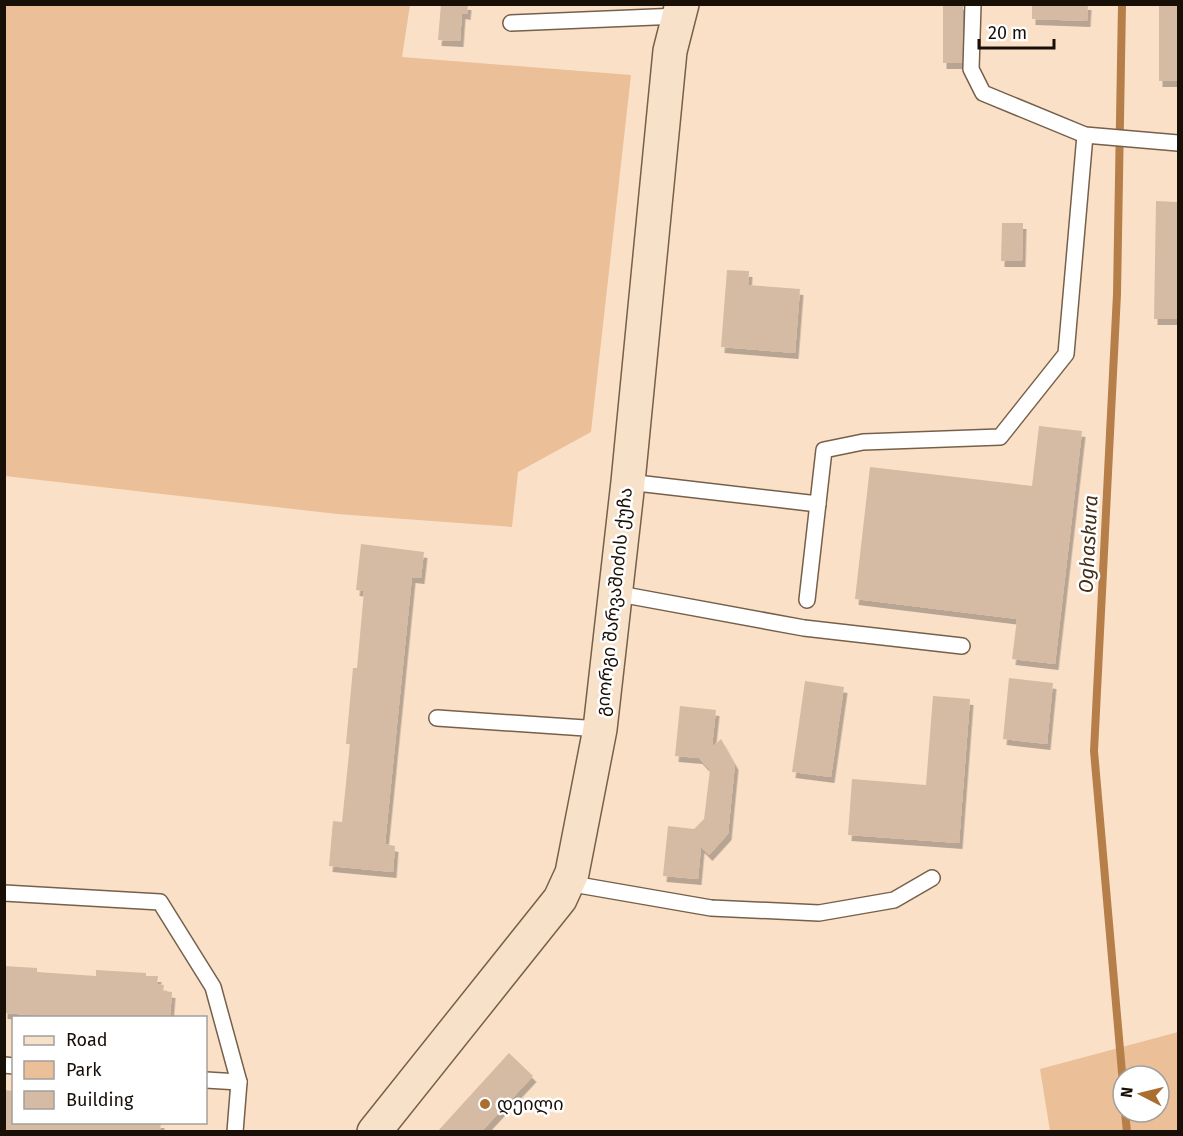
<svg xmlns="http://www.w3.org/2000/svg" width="1183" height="1136" font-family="'Fira Sans','Noto Sans Georgian',sans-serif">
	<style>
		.green { fill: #ebbf97; fill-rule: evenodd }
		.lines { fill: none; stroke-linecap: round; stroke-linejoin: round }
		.stream { stroke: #b67f49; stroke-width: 8 }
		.building { fill: #d5bba3; filter: url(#shadow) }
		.lane-casing { stroke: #76604a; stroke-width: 18 }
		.secondary-casing { stroke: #76604a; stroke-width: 36 }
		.lane { stroke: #fff; stroke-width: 15 }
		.secondary { stroke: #f8e1c9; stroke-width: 33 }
		.poi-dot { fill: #aa6f30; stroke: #fff; stroke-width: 2 }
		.labels { text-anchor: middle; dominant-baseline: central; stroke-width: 5; stroke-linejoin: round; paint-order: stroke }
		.street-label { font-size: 18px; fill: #180f07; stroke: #fff }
		.poi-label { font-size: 18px; fill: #180f07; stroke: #fff; text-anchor: start }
		.water-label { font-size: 20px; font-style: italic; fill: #462e16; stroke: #fff }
	</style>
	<defs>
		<filter id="shadow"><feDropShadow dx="3.5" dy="6" stdDeviation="0" flood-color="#0004"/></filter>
	</defs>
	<rect width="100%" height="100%" fill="#fbe0c8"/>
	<g class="green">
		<path d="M5,4L410,5L402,57L631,75L591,432L518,472L512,527L337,514L5,476Z"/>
		<path d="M1178,1032V1131H1050L1040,1069ZM1123,1076H1159V1112H1123Z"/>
	</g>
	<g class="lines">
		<g class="stream">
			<path d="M1122,4L1117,294L1094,751L1123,1084"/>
			<path d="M1125,1112L1127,1132"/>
		</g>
	</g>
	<g class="building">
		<path d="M441,4H468L467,14L462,13L460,41L438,40Z"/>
		<rect x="943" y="4" width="20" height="59"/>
		<path d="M1032,4H1088L1087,21L1032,19Z"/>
		<rect x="1159" y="4" width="19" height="77"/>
		<path d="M1156,201L1178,202V319H1154Z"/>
		<path d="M1002,223H1023L1022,261H1001Z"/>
		<path d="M727,270L749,271L748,285L800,289L795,353L721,347Z"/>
		<path d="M1039,426L1082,431L1055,664L1012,659L1017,619L855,599L870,467L1032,486Z"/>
		<path d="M361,544L424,552L421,578L412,577L385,844L395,846L393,872L329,866L333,821L342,822L350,744H346L353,668H357L364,591L356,590Z"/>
		<path d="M1009,678L1053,683L1047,744L1003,739Z"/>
		<path d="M805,681L844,687L831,777L792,772Z"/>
		<path d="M933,696L970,699L959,843L848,835L852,779L926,785Z"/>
		<path d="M680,706L716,710L712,747L721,739L735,764L728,834L709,855L701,847L698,879L663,876L668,826L694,829L704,819L710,770L699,758L675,756Z"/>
		<path d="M4,966L37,968V972L96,976V970L146,973V976H158L157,984L164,985L163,991L172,992L170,1018H69L4,1013Z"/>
		<path d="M509,1053L533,1076L481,1132H437Z"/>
		<path d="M4,1090L14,1091V1122H161L160,1132H4Z"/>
	</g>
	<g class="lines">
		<defs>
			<g id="lane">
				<path d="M973,4L971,69L983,93L1085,135L1178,143"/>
				<path d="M511,23L679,16"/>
				<path d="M628,482L818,504"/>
				<path d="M614,593L804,628L962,646"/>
				<path d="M807,600L824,450L863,442L1000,437L1066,354L1085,135"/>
				<path d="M437,718L600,729"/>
				<path d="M567,883L711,908L819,913L894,900L932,878"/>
				<path d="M4,893L160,902L213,987L239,1082L235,1132"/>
				<path d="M4,1065L14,1066"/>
				<path d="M206,1080L239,1082"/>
			</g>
			<path id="secondary" d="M374,1132L560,899L572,873L600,729L628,482L670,51L682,4"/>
		</defs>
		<use href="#lane" class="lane-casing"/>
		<use href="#secondary" class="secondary-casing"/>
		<use href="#lane" class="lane"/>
		<use href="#secondary" class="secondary"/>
	</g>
	<circle class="poi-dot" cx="485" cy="1104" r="6"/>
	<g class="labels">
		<g class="street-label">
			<text transform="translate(614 602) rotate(-84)">გიორგი შარვაშიძის ქუჩა</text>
		</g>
		<g class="poi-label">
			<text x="497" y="1104">დეილი</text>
		</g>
		<g class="water-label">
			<text transform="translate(1088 544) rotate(-87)">Oghaskura</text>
		</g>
	</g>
	<rect width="1183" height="1136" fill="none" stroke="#180f07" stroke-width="12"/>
	<rect x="12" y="1016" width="195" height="108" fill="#ffffff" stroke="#a39f9c" stroke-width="1.5"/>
	<rect x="24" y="1036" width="30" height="9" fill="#f8e1c9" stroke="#a39f9c" stroke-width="1.5"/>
	<text x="66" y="1046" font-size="18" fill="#180f07">Road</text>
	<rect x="24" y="1061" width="30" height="18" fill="#ebbf97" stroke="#a39f9c" stroke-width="1.5"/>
	<text x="66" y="1076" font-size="18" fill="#180f07">Park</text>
	<rect x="24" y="1091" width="30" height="18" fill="#d5bba3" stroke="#a39f9c" stroke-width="1.5"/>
	<text x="66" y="1106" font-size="18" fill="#180f07">Building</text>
	<g transform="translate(1141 1094) rotate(277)"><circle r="28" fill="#ffffff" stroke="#a39f9c" stroke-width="1.5"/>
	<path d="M0-4.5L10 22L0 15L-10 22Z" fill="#aa6f30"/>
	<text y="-9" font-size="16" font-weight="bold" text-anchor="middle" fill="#180f07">N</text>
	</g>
	<path d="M979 39v9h75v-9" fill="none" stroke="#180f07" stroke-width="3"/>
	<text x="988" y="39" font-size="18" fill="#180f07" stroke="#ffffff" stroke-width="4.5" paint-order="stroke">20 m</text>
</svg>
